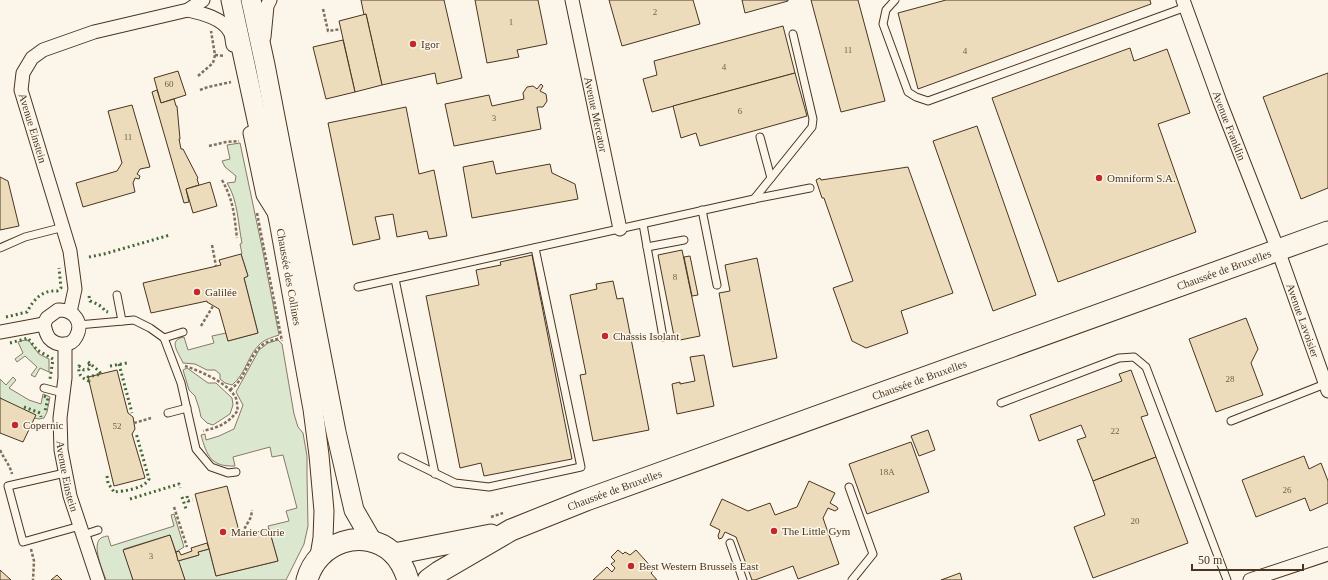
<svg xmlns="http://www.w3.org/2000/svg" width="1328" height="580" font-family="Georgia,serif">
	<style>
		.green { fill: #dce7d0; stroke: #887966 }
		.building { fill: #ecdcbc; stroke: #4a3520 }
		.lines { fill: none; stroke-linecap: round; stroke-linejoin: round }
		.lane-casing { stroke: #4a3520; stroke-width: 9 }
		.street-casing { stroke: #4a3520; stroke-width: 15 }
		.secondary-casing { stroke: #4a3520; stroke-width: 21 }
		.primary-casing { stroke: #4a3520; stroke-width: 23 }
		.path { stroke: #7f6f5c; stroke-width: 2.5; stroke-dasharray: 3 2; stroke-linecap: butt }
		.lane { stroke: #fbf6e9; stroke-width: 7 }
		.street { stroke: #fbf6e9; stroke-width: 13 }
		.secondary { stroke: #fbf6e9; stroke-width: 19 }
		.primary { stroke: #fbf6e9; stroke-width: 21 }
		.hedge { stroke: #436837; stroke-width: 3; stroke-dasharray: 2 3; stroke-linecap: butt }
		.poi-dot { fill: #c62828; stroke: #fbf6e9; stroke-width: 1.5 }
		.labels { text-anchor: middle; dominant-baseline: central; stroke-width: 3; stroke-linejoin: round; paint-order: stroke }
		.number-label { font-size: 9px; fill: #725f47 }
		.poi-label { font-size: 11px; fill: #4a3520; stroke: #fbf6e9; text-anchor: start }
		.street-label { font-size: 11px; fill: #4a3520; stroke: #fbf6e9 }
	</style>
	<rect width="100%" height="100%" fill="#fbf6e9"/>
	<g class="green">
		<path d="M240,143L263,252L279,335C273,337 266,339 261,343C248,354 246,374 232,385L225,383L220,379V374L215,370H207L195,364L183,363C179,353 167,340 184,337L188,350L214,343L212,336L226,333L228,341L258,333L244,278L248,276L241,254H242L240,244L242,243C238,224 238,200 227,183L235,182L236,176L225,167L222,161L230,159L227,145Z"/>
		<path d="M25,340L29,341L39,354L49,359V372L40,368L35,377L31,375L37,367L25,356L17,362L15,359L23,353L18,342Z"/>
		<path d="M278,340L282,344L294,414L298,427L303,433L307,456V475L308,526L304,544L286,580H185L178,561L199,555L198,552L209,549L216,576L278,561L268,526L289,521L286,511L297,508L283,455L272,457L270,447L233,457L235,466C211,467 207,456 201,435L205,434L206,440L219,436L234,429L243,405L236,392L259,350L268,343Z"/>
		<path d="M187,368L208,383H216L232,398L233,405L230,414L213,425L207,423L201,417L199,408L195,396L189,390L183,370Z"/>
		<path d="M13,377L16,380L9,388L29,400L41,404L43,394L50,397L47,412L44,418L39,419L34,418L0,398V379L6,385Z"/>
		<path d="M174,514L184,547L176,552L170,535L124,549L133,580H106C103,571 91,545 101,538C103,537 106,536 108,536L111,546L174,526L171,515Z"/>
	</g>
	<g class="building">
		<path d="M361,0H444L462,78L437,84L435,73L382,85L366,14L364,15Z"/>
		<path d="M475,0H538L547,44L517,50L519,57L487,63Z"/>
		<path d="M609,0H693L700,24L622,46Z"/>
		<path d="M742,0H788V1L745,13Z"/>
		<path d="M811,0H858L885,101L841,112Z"/>
		<path d="M946,0H1150L1151,4L918,89L898,13Z"/>
		<path d="M366,14L382,85L355,92L339,21Z"/>
		<path d="M783,26L795,73L652,112L643,79L657,75L654,61Z"/>
		<path d="M343,40L355,92L326,99L313,47Z"/>
		<path d="M1130,48L1134,61L1167,49L1190,113L1158,124L1196,232L1058,282L992,98Z"/>
		<path d="M178,71L186,95L161,103L154,78Z"/>
		<path d="M795,73L807,116L700,146L696,133L681,138L673,106Z"/>
		<path d="M1328,73V188L1301,199L1263,97Z"/>
		<path d="M541,84L543,86L540,91L546,94L547,101L543,107H537L541,129L454,146L445,104L489,95L492,106L524,99L523,93L527,87L533,86L537,89Z"/>
		<path d="M157,90L161,103L174,99L176,106H177L180,139H179L181,149H183L198,178L197,179L199,185L186,189L189,202L184,203L152,92Z"/>
		<path d="M132,105L150,167L140,169L137,174L140,176L139,179L135,178L133,183L135,192L83,207L76,183L117,171L122,163L108,111Z"/>
		<path d="M406,107L419,174L434,170L447,236L429,239L427,231L397,237L393,214L375,217L380,239L353,245L328,123Z"/>
		<path d="M977,126L1036,295L993,311L933,141Z"/>
		<path d="M493,161L496,174L550,164L552,173L575,184L578,199L472,218L463,167Z"/>
		<path d="M908,167L953,293L901,311L908,333L866,348L852,341L833,288L853,281L824,198H822L816,180L820,178L821,180Z"/>
		<path d="M0,177L8,181L19,226L0,230Z"/>
		<path d="M210,182L217,206L193,213L186,189Z"/>
		<path d="M682,250L700,336L675,341L658,255Z"/>
		<path d="M241,254L248,276L244,278L258,333L228,341L219,309L207,302V301L151,313L143,283L221,265L219,260Z"/>
		<path d="M532,255L572,459L484,476L481,463L460,468L426,296L479,285L476,270L501,265L500,262Z"/>
		<path d="M690,256L698,295L692,296L684,257Z"/>
		<path d="M757,258L777,358L733,367L719,293L730,291L725,265Z"/>
		<path d="M613,281L617,299L623,298L649,430L593,441L580,375L586,374L570,295L597,289L596,284Z"/>
		<path d="M1246,318L1258,349L1251,363L1263,395L1216,412L1189,339Z"/>
		<path d="M704,355L714,406L677,414L672,384L680,382V384L695,381L690,357Z"/>
		<path d="M117,370L128,413L133,417L135,429L132,434L145,478L114,486L88,377Z"/>
		<path d="M1131,370L1148,415L1141,417L1156,457L1093,481L1077,440L1086,437L1081,425L1039,441L1030,415L1122,381L1119,374Z"/>
		<path d="M0,398L36,415L23,442L0,433Z"/>
		<path d="M928,430L935,450L919,456L911,436Z"/>
		<path d="M911,442L929,492L867,514L849,464Z"/>
		<path d="M1304,456L1309,469L1321,463L1328,481V503L1310,511L1305,498L1256,517L1242,480Z"/>
		<path d="M1156,457L1188,543L1093,578L1074,527L1105,515L1093,481Z"/>
		<path d="M809,481L835,493L830,503L837,507L838,509L835,511L828,508L823,518L839,564L798,579L793,566L755,580H752L736,537L725,532L722,538L719,539L718,536L720,530L710,525L722,499L748,511L770,503L775,515L797,507Z"/>
		<path d="M227,486L239,531L245,535L269,529L278,561L216,576L195,494Z"/>
		<path d="M170,535L185,580H133L123,550Z"/>
		<path d="M207,543L209,549L198,552L199,555L178,561L176,552L179,551L181,555L192,551L191,548Z"/>
		<path d="M618,550L623,554L625,552L630,555L636,550L654,570L651,573L657,580H593L607,567L612,572L615,568L611,564L615,561L611,557Z"/>
		<path d="M0,570L11,580H0Z"/>
		<path d="M960,573L962,580H941Z"/>
		<path d="M57,575L62,580H51Z"/>
	</g>
	<g class="lines">
		<defs>
			<g id="lane">
				<path d="M895,0L886,10L883,24L908,92L916,97L928,101L1186,7"/>
				<path d="M760,137L771,178"/>
				<path d="M754,199L812,127L813,119L793,34"/>
				<path d="M702,210L717,285"/>
				<path d="M643,224L663,337"/>
				<path d="M647,247L684,240"/>
				<path d="M0,248L25,237L64,227"/>
				<path d="M395,279L435,474"/>
				<path d="M358,287L754,199L810,188"/>
				<path d="M117,295L122,321"/>
				<path d="M78,325L134,320L150,328L164,338L181,383L196,449L211,467L228,473L236,472"/>
				<path d="M164,338L183,332"/>
				<path d="M44,388L63,393"/>
				<path d="M1001,403L1119,358L1134,357L1146,367L1227,580"/>
				<path d="M168,413L187,408"/>
				<path d="M1231,421L1325,384"/>
				<path d="M402,457L455,483L489,487L581,467L535,248"/>
				<path d="M65,473L8,486L23,542L80,526"/>
				<path d="M849,487L873,554L852,580"/>
				<path d="M83,535L98,530"/>
				<path d="M730,543L743,580"/>
			</g>
			<g id="street">
				<path id="s1" d="M572,0L620,229"/>
				<path id="s2" d="M1183,0L1220,102L1278,250L1328,391"/>
				<path d="M188,10C201,13 223,18 230,32C232,35 232,41 233,45"/>
				<path d="M264,37L267,6L270,0"/>
				<path d="M250,133L263,195L273,211"/>
				<path d="M58,310C74,309 84,323 76,337C71,347 56,346 49,338C46,334 45,329 44,324L47,318Z"/>
				<path d="M70,312L75,289L70,251L21,90L23,73L32,58L43,50L94,32L188,10L203,0"/>
				<path d="M0,332L44,324"/>
				<path id="s3" d="M65,344V378L60,418L61,450L70,496L98,580"/>
				<path d="M1250,580L1328,554"/>
			</g>
			<g id="secondary">
				<path id="s4" d="M231,0L279,221L313,409L319,455L324,511L323,538L320,556"/>
				<path d="M251,0L265,65L336,432L354,510L372,541"/>
			</g>
			<g id="primary">
				<path d="M394,554L491,535"/>
				<path d="M307,580C317,542 364,526 393,553C401,561 405,570 408,580"/>
				<path id="s5" d="M428,580L439,572L511,530L586,500L1328,232"/>
			</g>
		</defs>
		<use href="#lane" class="lane-casing"/>
		<use href="#street" class="street-casing"/>
		<use href="#secondary" class="secondary-casing"/>
		<use href="#primary" class="primary-casing"/>
		<g class="path">
			<path d="M323,9L328,31L341,29"/>
			<path d="M215,55L225,56"/>
			<path d="M198,76L213,63L215,55L211,31"/>
			<path d="M200,90L208,87L231,82"/>
			<path d="M209,146L226,142L239,141"/>
			<path d="M222,180C234,202 234,214 237,238"/>
			<path d="M257,213L282,341"/>
			<path d="M212,245L216,266"/>
			<path d="M201,326L213,306"/>
			<path d="M185,366C200,371 232,384 237,401C237,404 237,407 238,410C228,424 219,427 203,431"/>
			<path d="M230,390C246,378 247,361 259,348C264,342 273,340 281,338"/>
			<path d="M134,423L151,418"/>
			<path d="M0,450C4,459 10,465 12,474"/>
			<path d="M174,507L187,547"/>
			<path d="M491,517L503,513"/>
			<path d="M242,533L251,517L252,510"/>
			<path d="M31,549L34,561L33,580"/>
		</g>
		<use href="#lane" class="lane"/>
		<use href="#street" class="street"/>
		<use href="#secondary" class="secondary"/>
		<use href="#primary" class="primary"/>
		<g class="hedge">
			<path d="M89,257L104,254L170,235"/>
			<path d="M89,296L90,301C96,303 102,306 105,311L108,312"/>
			<path d="M6,317L27,312C34,299 42,290 57,291L61,288L59,268"/>
			<path d="M10,343L28,338L37,350L53,359L50,379"/>
			<path d="M88,362L99,371L101,374L88,377L89,381C81,378 78,374 79,366L84,370L89,369L90,366Z"/>
			<path d="M119,364L132,413"/>
			<path d="M110,366L127,363"/>
			<path d="M44,396L48,398L45,411"/>
			<path d="M24,407L40,413L41,417"/>
			<path d="M107,476L108,483L114,492C124,491 144,489 149,479L136,433"/>
			<path d="M187,496L188,501L193,500"/>
			<path d="M182,497L186,509"/>
			<path d="M130,499L179,484L180,488"/>
		</g>
	</g>
	<g class="poi-dot">
		<circle cx="413" cy="44" r="4"/>
		<circle cx="1099" cy="178" r="4"/>
		<circle cx="197" cy="292" r="4"/>
		<circle cx="605" cy="336" r="4"/>
		<circle cx="15" cy="425" r="4"/>
		<circle cx="774" cy="531" r="4"/>
		<circle cx="223" cy="532" r="4"/>
		<circle cx="631" cy="566" r="4"/>
	</g>
	<g class="labels">
		<g class="number-label">
			<text x="655" y="12">2</text>
			<text x="511" y="22">1</text>
			<text x="848" y="50">11</text>
			<text x="965" y="51">4</text>
			<text x="724" y="67">4</text>
			<text x="169" y="84">60</text>
			<text x="740" y="111">6</text>
			<text x="494" y="118">3</text>
			<text x="128" y="137">11</text>
			<text x="675" y="277">8</text>
			<text x="1230" y="379">28</text>
			<text x="117" y="426">52</text>
			<text x="1115" y="431">22</text>
			<text x="887" y="472">18A</text>
			<text x="1287" y="490">26</text>
			<text x="1135" y="521">20</text>
			<text x="151" y="556">3</text>
		</g>
		<g class="poi-label">
			<text x="421" y="44">Igor</text>
			<text x="1107" y="178">Omniform S.A.</text>
			<text x="205" y="292">Galilée</text>
			<text x="613" y="336">Chassis Isolant</text>
			<text x="23" y="425">Copernic</text>
			<text x="782" y="531">The Little Gym</text>
			<text x="231" y="532">Marie Curie</text>
			<text x="639" y="566">Best Western Brussels East</text>
		</g>
		<g class="street-label">
			<text stroke="none"><textPath href="#s1" startOffset="117">Avenue Mercator</textPath></text>
			<text stroke="none"><textPath href="#s2" startOffset="134">Avenue Franklin</textPath></text>
			<text transform="translate(33 128) rotate(73)">Avenue Einstein</text>
			<text stroke="none"><textPath href="#s5" startOffset="856">Chaussée de Bruxelles</textPath></text>
			<text stroke="none"><textPath href="#s4" startOffset="283">Chaussée des Collines</textPath></text>
			<text stroke="none"><textPath href="#s2" startOffset="342">Avenue Lavoisier</textPath></text>
			<text stroke="none"><textPath href="#s5" startOffset="532">Chaussée de Bruxelles</textPath></text>
			<text stroke="none"><textPath href="#s3" startOffset="133">Avenue Einstein</textPath></text>
			<text stroke="none"><textPath href="#s5" startOffset="208">Chaussée de Bruxelles</textPath></text>
		</g>
	</g>
	<path d="M1192 564v6h111v-6" fill="none" stroke="#4a3520" stroke-width="2"/>
	<text x="1198" y="564" font-size="12" fill="#4a3520" stroke="#fbf6e9" stroke-width="3" paint-order="stroke">50 m</text>
</svg>
